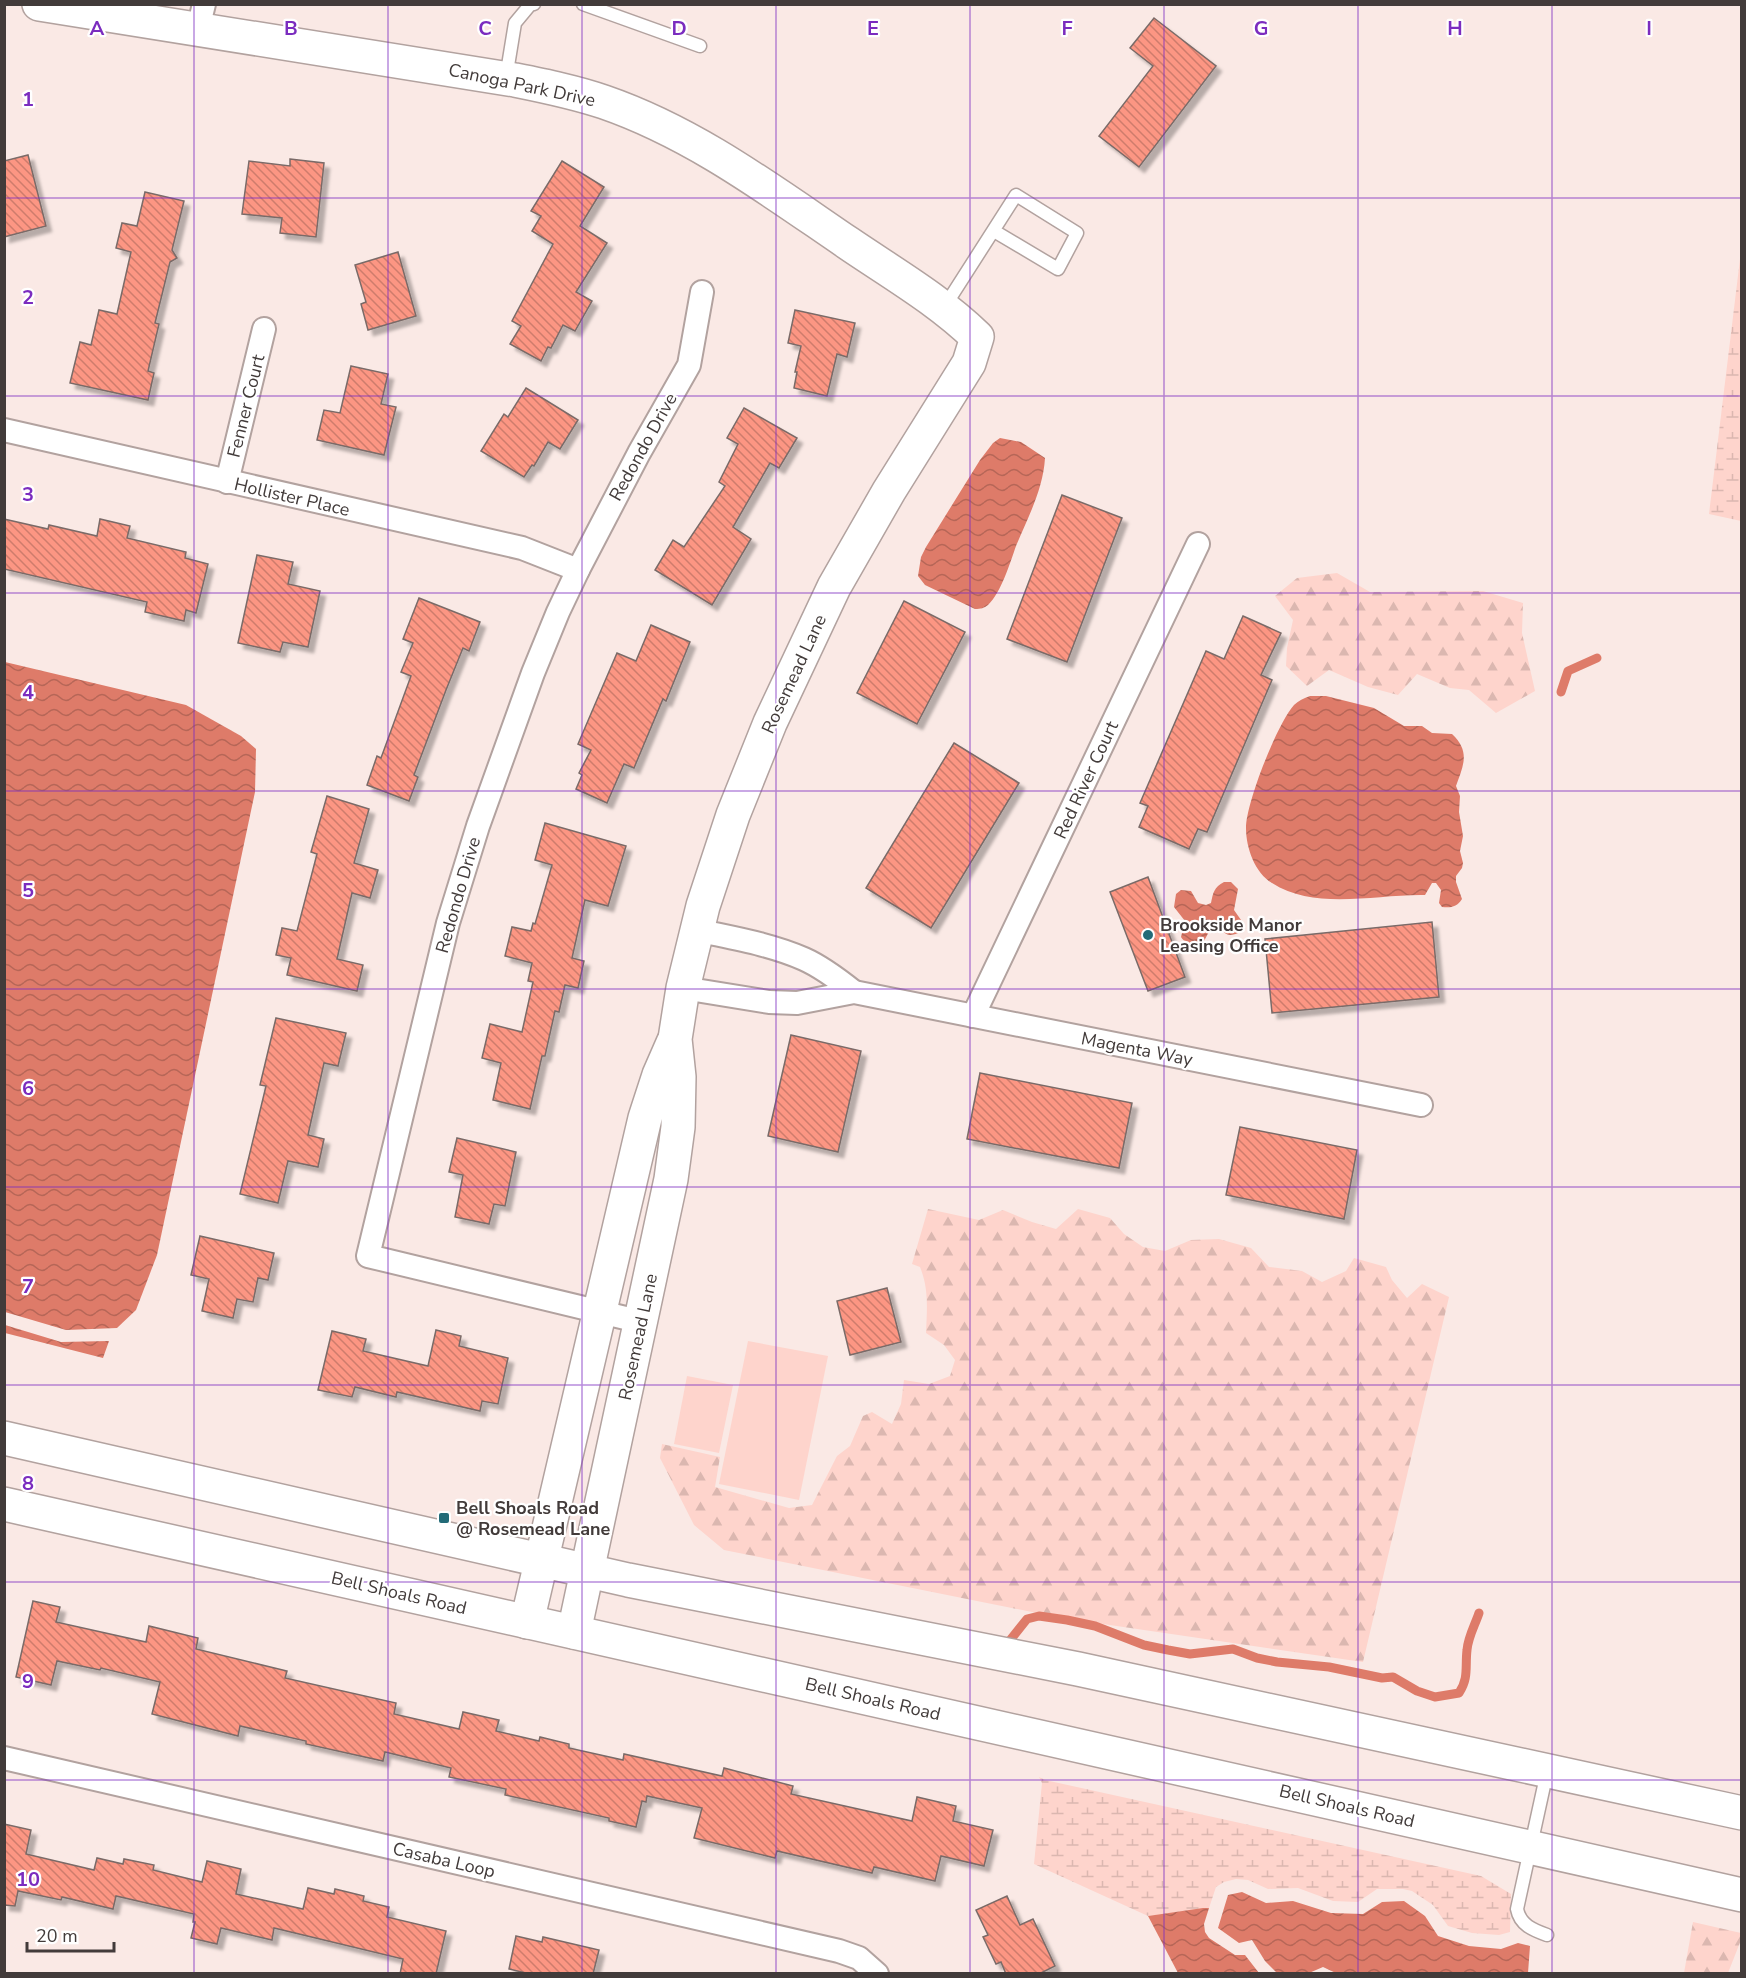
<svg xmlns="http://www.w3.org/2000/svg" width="1746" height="1978" font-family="'Nunito Sans',sans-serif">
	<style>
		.forest { fill: url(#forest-firs) }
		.wetland { fill: url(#wetland-marsh) }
		.park { fill: #fed4cc }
		.water { fill: url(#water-waves) }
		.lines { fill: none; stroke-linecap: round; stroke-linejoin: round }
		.stream { stroke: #de7b69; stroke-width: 9 }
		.building { fill: url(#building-back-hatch); stroke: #7a6b68; stroke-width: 1.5; filter: url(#shadow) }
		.lane-casing { stroke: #b2a29f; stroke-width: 15 }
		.street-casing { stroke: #b2a29f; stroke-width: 26 }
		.secondary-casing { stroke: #b2a29f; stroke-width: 36 }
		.lane { stroke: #fff; stroke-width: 12 }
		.street { stroke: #fff; stroke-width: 22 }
		.secondary { stroke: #fff; stroke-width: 33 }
		.grid { fill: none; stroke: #7b2cbf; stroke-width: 1.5; stroke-opacity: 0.55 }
		.poi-dot { fill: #236b78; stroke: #fff; stroke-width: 2 }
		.labels { text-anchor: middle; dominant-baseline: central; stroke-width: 4.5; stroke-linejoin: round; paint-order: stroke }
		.street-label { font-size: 18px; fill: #423b3a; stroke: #fff }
		.poi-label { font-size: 18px; font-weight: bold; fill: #423b3a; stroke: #fff; text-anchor: start }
		.grid-label { font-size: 20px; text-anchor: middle; font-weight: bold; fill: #7b2cbf; stroke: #fff; stroke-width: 4.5; stroke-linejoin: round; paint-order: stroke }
	</style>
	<defs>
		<pattern id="forest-firs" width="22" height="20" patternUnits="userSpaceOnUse" patternTransform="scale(1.5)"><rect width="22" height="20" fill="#fed4cc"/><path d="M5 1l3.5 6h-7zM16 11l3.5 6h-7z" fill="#dbb7b0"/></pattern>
		<pattern id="wetland-marsh" width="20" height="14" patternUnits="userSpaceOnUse" patternTransform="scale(1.5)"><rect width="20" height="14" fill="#fed4cc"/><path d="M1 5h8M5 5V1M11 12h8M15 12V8" fill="none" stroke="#dbb7b0"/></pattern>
		<pattern id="water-waves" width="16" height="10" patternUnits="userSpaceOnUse" patternTransform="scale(1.5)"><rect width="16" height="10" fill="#de7b69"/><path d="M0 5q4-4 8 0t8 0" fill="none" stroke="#b66657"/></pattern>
		<pattern id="building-back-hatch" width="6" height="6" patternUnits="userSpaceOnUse" patternTransform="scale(1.5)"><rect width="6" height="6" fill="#fc9683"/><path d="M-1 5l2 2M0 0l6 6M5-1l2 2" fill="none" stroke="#ce7c6c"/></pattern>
		<filter id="shadow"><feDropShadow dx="5.5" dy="5.5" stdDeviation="1.5" flood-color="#0004"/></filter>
	</defs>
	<rect width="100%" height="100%" fill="#fae9e5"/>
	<g class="forest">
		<path d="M1337,573L1370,592L1483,591L1523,603L1522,633L1535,691L1496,713L1469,690L1450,688L1417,674L1398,695L1368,687L1329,670L1307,686L1286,666L1287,648L1293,620L1275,596L1297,578Z"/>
		<path d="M928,1209L979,1220L1003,1210L1032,1222L1056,1229L1078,1209L1110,1218L1124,1234L1143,1247L1165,1251L1191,1240L1219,1239L1251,1248L1269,1267L1302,1271L1322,1282L1346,1271L1354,1258L1386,1267L1392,1280L1407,1298L1422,1284L1449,1297L1363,1662L1062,1618L724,1550L694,1525L660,1458L662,1444L720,1457L715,1487L789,1508L812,1505L837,1456L850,1446L863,1416L872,1412L892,1424L901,1404L904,1380L929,1384L950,1376L955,1360L944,1345L926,1333C927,1309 929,1289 920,1267L912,1264Z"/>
		<path d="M1693,1922L1741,1933V1940L1728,1973H1684Z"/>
	</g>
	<g class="wetland">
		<path d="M1741,251L1742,521H1741L1709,514Z"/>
		<path d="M1039,1777L1045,1780L1481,1876L1511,1894L1510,1932L1499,1935L1472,1933L1448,1926L1433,1905L1412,1891L1403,1889H1377L1358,1902L1333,1901L1298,1888L1268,1889L1248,1880L1236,1879L1224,1882L1216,1887L1209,1908L1148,1916L1034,1864L1042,1783Z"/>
	</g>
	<g class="park">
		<path d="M748,1341L828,1356L799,1500L719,1484Z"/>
		<path d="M687,1376L733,1385L719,1453L674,1444Z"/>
	</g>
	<g class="water">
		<path d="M1000,438L1021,442L1045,458C1043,490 1028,517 1016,546C1010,563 1001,593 988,605C984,608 981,609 975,609L925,585L918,576L921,557L926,547L980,460L993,443Z"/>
		<path d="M5,662L186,705L241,736L256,749L255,792L157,1255L136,1310L117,1328L66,1330L5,1312Z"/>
		<path d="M1310,696H1326L1374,708L1404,726H1422L1432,733L1452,734C1471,752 1463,766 1456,786L1460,796L1459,812L1463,836L1460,851L1463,863L1462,868L1456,876V882L1462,899C1457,907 1451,908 1442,907L1439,903L1441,890L1436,883H1432L1425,895C1375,894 1316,911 1272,883C1255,873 1246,848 1246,828C1246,803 1277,724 1294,705C1298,701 1304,698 1310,696Z"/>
		<path d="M1224,882H1231L1238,889L1234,910L1241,920L1238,933C1221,940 1226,926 1213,924L1203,943C1195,945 1185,944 1181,937L1185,921L1174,907L1176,894L1181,890L1191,891L1198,903L1206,905L1211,903C1213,893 1214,887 1224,882Z"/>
		<path d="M5,1325L61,1342L109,1341L103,1358L5,1333Z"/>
		<path d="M1242,1892L1266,1903L1293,1901L1331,1913L1363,1914L1382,1902L1404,1901L1425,1916L1438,1936L1469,1946L1501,1949L1518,1943L1530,1946L1528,1973L1338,1974L1323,1967L1309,1973H1277L1265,1961L1252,1940L1239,1943L1218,1928L1228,1895Z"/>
		<path d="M1203,1908H1209L1204,1924L1205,1932L1209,1938L1235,1955H1245L1259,1973H1178L1148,1916Z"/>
	</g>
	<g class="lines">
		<g class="stream">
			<path d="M1561,692L1568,671L1597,658"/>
			<path d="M1007,1644L1027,1619L1039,1616L1067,1620L1095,1626L1144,1645L1168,1650L1190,1654L1233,1649L1257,1658L1277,1662L1329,1667L1382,1678L1393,1677L1417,1691L1435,1697L1459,1693C1469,1678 1465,1667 1467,1650C1468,1637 1475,1625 1479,1613"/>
		</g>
	</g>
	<g class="building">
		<path d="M1154,18L1216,66L1139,167L1099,136L1153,66L1130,48Z"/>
		<path d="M28,155L46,226L4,237V161Z"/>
		<path d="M290,159L324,163L316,237L280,233L282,218L242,214L249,161L290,166Z"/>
		<path d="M562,161L604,187L580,226L607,243L576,292L592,301L575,331L563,325L551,348L548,347L541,361L510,344L521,326L512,321L553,244L532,231L541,216L531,211Z"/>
		<path d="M145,192L184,201L172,250L177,258L170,262L155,323L159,324L148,371L154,373L148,400L70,383L80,342L91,345L99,310L117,314L131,252L116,248L122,223L137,226Z"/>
		<path d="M398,252L416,316L368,330L361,304L366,302L355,265Z"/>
		<path d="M795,310L855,323L847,357L837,354L827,396L794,388L797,372H795L801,346L788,343Z"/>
		<path d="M351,366L388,374L381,404L396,407L384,455L317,440L324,410L340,413Z"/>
		<path d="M526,388L578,420L560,449L548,442L534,466L532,465L524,477L481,451L504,414L508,417Z"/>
		<path d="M744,408L797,438L779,468L770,463L733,527L751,539L712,605L655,570L673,540L684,547L725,486L719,482L738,444L727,438Z"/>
		<path d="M1062,495L1122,518L1067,662L1007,639Z"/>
		<path d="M4,519L48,529L49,525L97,536L100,519L130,526L127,538L186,552L185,558L208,564L196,613L186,610L184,621L145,612L147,602L4,569Z"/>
		<path d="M257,555L293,562L288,584L320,591L308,647L283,642L280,652L238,643Z"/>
		<path d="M419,598L480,622L469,651L463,648L446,690L414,775L418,777L409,801L367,785L377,756L381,758L411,676L401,672L413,643L403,639Z"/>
		<path d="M904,601L965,632L917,724L857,693Z"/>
		<path d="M1243,616L1281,633L1261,675L1272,680L1207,832L1198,829L1189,849L1139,827L1148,806L1140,803L1206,651L1224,659Z"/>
		<path d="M651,625L690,642L666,701L663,699L634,768L624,764L607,803L576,789L582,775L579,773L591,750L578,744L617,653L636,661Z"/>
		<path d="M954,743L1019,783L931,928L866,888Z"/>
		<path d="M327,796L369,809L354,863L378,870L370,898L352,893L337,959L363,965L357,991L287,975L291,958L276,955L282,928L297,931L317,854L311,852Z"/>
		<path d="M545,823L626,846L608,906L585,900L572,958L584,961L578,988L565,985L559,1012L555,1011L545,1056H542L530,1109L493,1100L501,1063L482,1058L490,1024L522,1032L533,982L528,981L532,963L505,956L512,927L531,931L533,923L535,924L552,865L535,860Z"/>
		<path d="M1148,877L1185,977L1148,991L1110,892Z"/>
		<path d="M1432,922L1439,997L1272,1013L1265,939Z"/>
		<path d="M276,1018L346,1033L338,1066L324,1063L308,1135L324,1139L318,1167L288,1161L278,1203L240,1194L266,1086L260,1085Z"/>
		<path d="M791,1035L861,1051L838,1152L768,1136Z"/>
		<path d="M980,1073L1132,1103L1119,1168L967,1139Z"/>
		<path d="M1240,1127L1357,1150L1344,1219L1226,1195Z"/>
		<path d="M457,1138L516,1152L505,1206L494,1204L489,1224L455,1217L463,1175L449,1172Z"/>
		<path d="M200,1236L274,1253L268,1280L258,1278L253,1302L237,1299L233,1318L202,1311L209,1279L191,1275Z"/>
		<path d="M887,1288L901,1342L850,1355L837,1301Z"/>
		<path d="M436,1330L461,1336L459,1346L508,1358L498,1404L482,1401L480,1411L397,1392L396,1397L355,1387L352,1397L318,1390L332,1331L366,1339L363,1351L428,1366Z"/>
		<path d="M33,1601L60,1607L56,1622L146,1642L149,1626L198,1638L196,1649L287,1671L285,1678L396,1703L394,1714L459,1729L463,1712L499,1720L496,1731L539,1741L540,1737L569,1744V1748L623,1760L624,1754L722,1776L724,1768L793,1786L791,1794L912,1821L917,1797L956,1806L953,1821L993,1830L984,1866L941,1856L935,1881L874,1867L872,1873L777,1851L775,1858L694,1838L702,1808L647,1796L646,1802L642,1801L636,1827L609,1821V1818L505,1795L506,1789L449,1777L451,1768L385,1752L383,1761L306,1744V1741L240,1726L238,1736L152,1714L160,1682L101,1668L100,1670L57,1661L51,1685L16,1677Z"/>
		<path d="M4,1824L31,1830L26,1854L94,1870L97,1858L123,1864L124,1859L154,1865L153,1870L202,1882L207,1861L241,1869L236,1894L303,1909L308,1888L334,1894L335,1889L364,1896L363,1901L389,1907L387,1917L446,1931L436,1974H400L403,1959L274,1928L272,1940L221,1928L217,1944L191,1938L195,1922H193L194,1914L116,1896L113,1909L62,1897L61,1900L18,1891L15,1906L4,1905Z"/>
		<path d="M1007,1896L1020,1925L1033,1919L1055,1966L1039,1974H1006L1001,1962L996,1964L983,1937L988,1935L976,1910Z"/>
		<path d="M516,1936L542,1942L543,1937L599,1950L593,1974H530L509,1969Z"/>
	</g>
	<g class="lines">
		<defs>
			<g id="lane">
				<path d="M583,4L700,46"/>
				<path d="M506,78L515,23L530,5L534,4"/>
				<path d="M945,306L1016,195L1077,233L1058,269L994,231"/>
				<path d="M1547,1772L1517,1909C1520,1925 1533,1930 1547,1935"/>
			</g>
			<g id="street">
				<path d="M198,29L204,4"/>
				<path d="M4,430L522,548L578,570"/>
				<path d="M227,482L264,329"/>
				<path d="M696,930C732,938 770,944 804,959C822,967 839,980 854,992"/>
				<path d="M683,988L769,1002L797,1003L854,992L1421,1105"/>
				<path d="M973,1016L1198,544"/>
				<path d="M642,1322L368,1256L448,923L478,826L533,673L558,612L578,570L639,453L689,365L702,292"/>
				<path d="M4,1758L839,1951L859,1958L877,1974"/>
			</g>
			<g id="secondary">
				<path d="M39,4L515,80C545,86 575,92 604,102C694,133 770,190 848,243C892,273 939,300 977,337L969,363L889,491L834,587L770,723L733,815L703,906L683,988L675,1039L679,1077L678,1127L671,1179L574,1632"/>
				<path d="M4,1438L628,1580L1078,1669L1742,1813"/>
				<path d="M4,1504L1742,1895"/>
				<path d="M527,1622L645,1118L659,1075L673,1043"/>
			</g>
		</defs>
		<use href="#lane" class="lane-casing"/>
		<use href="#street" class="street-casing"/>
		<use href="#secondary" class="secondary-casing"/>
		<use href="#lane" class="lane"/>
		<use href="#street" class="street"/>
		<use href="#secondary" class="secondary"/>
	</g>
	<path class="grid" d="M194,4V1974M388,4V1974M582,4V1974M776,4V1974M970,4V1974M1164,4V1974M1358,4V1974M1552,4V1974M4,198H1742M4,396H1742M4,593H1742M4,791H1742M4,989H1742M4,1187H1742M4,1385H1742M4,1582H1742M4,1780H1742"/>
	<g class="poi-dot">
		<circle cx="1148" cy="935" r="6"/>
		<rect x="438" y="1512" width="12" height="12" rx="3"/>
	</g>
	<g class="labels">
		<g class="street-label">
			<text transform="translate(522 85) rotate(12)">Canoga Park Drive</text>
			<text transform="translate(246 406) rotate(-76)">Fenner Court</text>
			<text transform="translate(643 447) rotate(-61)">Redondo Drive</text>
			<text transform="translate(292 497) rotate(13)">Hollister Place</text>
			<text transform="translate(794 674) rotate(-65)">Rosemead Lane</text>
			<text transform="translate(1086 780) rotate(-65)">Red River Court</text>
			<text transform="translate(458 895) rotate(-74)">Redondo Drive</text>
			<text transform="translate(1137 1049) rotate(11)">Magenta Way</text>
			<text transform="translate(638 1337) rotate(-78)">Rosemead Lane</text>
			<text transform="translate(399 1593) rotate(13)">Bell Shoals Road</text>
			<text transform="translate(873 1699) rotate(13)">Bell Shoals Road</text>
			<text transform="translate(1347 1806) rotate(13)">Bell Shoals Road</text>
			<text transform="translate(444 1860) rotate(13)">Casaba Loop</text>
		</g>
		<g class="poi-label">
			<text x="1160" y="925">Brookside Manor<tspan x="1160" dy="21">Leasing Office</tspan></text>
			<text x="456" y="1508">Bell Shoals Road<tspan x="456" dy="21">@ Rosemead Lane</tspan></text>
		</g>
	</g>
	<g class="grid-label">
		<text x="97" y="35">A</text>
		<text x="291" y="35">B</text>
		<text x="485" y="35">C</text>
		<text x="679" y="35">D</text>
		<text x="873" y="35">E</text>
		<text x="1067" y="35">F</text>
		<text x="1261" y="35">G</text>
		<text x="1455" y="35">H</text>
		<text x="1649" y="35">I</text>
		<text x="28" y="106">1</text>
		<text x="28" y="304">2</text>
		<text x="28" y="501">3</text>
		<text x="28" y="699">4</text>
		<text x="28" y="897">5</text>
		<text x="28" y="1095">6</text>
		<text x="28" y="1293">7</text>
		<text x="28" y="1490">8</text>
		<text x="28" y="1688">9</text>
		<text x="28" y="1886">10</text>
	</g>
	<rect width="1746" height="1978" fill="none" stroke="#423b3a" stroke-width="12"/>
	<path d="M27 1942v9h87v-9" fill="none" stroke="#423b3a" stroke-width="3"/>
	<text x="36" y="1942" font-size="18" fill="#423b3a" stroke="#ffffff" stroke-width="4.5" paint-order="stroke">20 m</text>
</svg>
